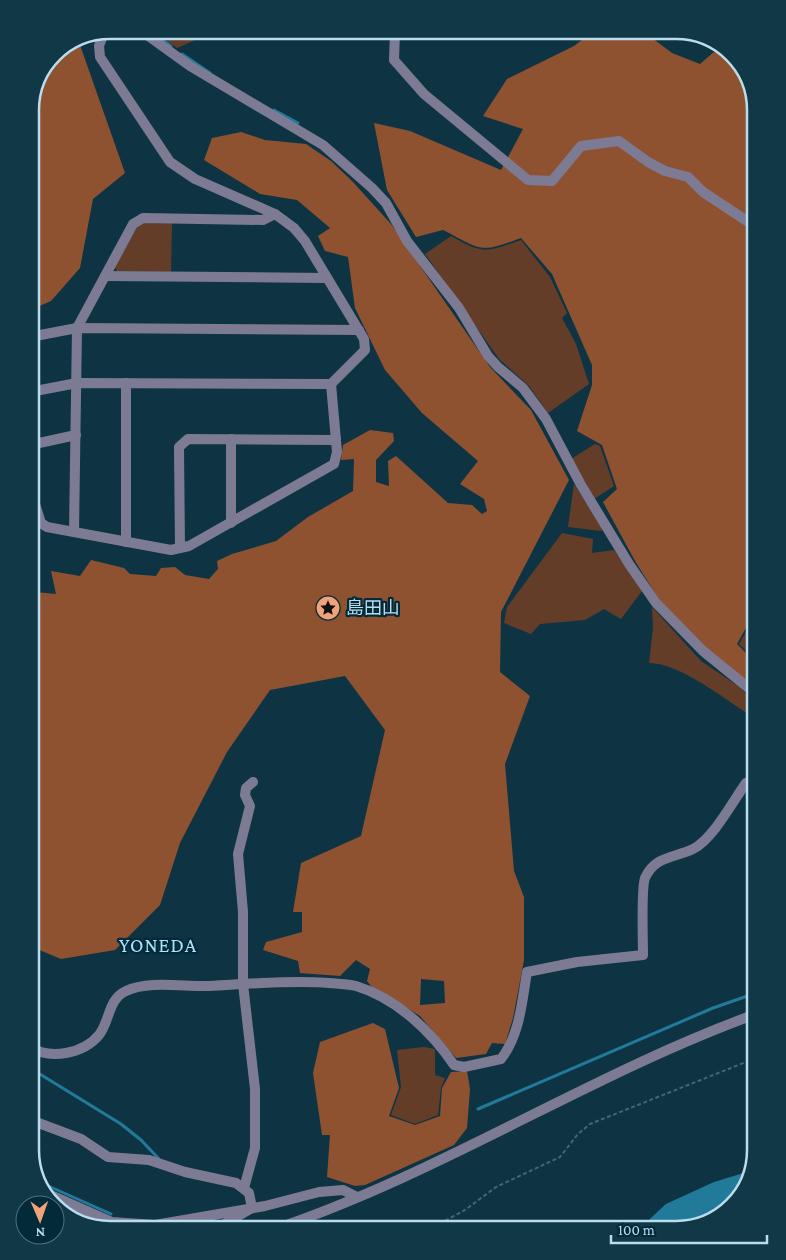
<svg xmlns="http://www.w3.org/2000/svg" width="786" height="1260" font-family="'Crimson Pro','Noto Sans JP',serif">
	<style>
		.green { fill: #643d28 }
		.forest { fill: #8e5230; fill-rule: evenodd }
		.water { fill: #227a9b }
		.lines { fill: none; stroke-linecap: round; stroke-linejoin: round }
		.stream { stroke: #227a9b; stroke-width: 3 }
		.path { stroke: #426676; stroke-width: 2; stroke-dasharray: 4 2.5; stroke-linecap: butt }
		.minor { stroke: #7d7b94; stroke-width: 10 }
		.tertiary { stroke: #7d7b94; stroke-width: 10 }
		.labels { text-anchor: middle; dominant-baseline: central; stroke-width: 4.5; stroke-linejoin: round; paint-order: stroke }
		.poi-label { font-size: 18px; fill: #badcec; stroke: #022a39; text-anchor: start }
		.quarter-label { font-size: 20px; letter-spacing: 1px; fill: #ace4fe; stroke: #022a39 }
		.rim { fill: none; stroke: #badcec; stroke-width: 2.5 }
	</style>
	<rect width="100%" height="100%" fill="#0e3444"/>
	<g class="green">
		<path d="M153,30H218L177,48Z"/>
		<path d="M144,223H172L171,272L117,271L115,267L137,227Z"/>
		<path d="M451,236C484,255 486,252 521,240L550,277L567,313L562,318L576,344L589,384L548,413L529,386L499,359L425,254Z"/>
		<path d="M595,444L600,446L614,486L594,499L571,459Z"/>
		<path d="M574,484L603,529L601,531L568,527Z"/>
		<path d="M562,533L593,539L592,553L614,550L642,591L621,619L604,609L585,620L540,624L531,634L504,623L507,607Z"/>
		<path d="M652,607L701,661L738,686L756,703V710L750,715C724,699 680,663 649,663L653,628Z"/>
		<path d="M748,628L756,630V661L739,644Z"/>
		<path d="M424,1047L435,1049V1075L445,1078L441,1088L438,1115L415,1124L391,1115L401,1087L397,1050Z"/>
	</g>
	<g class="forest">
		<path d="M595,30H647L648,35L672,53L700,64L722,45L748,74L756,110V628L747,626L737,644L756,663V691L713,656L668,614L635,561L603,502L617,489L602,445L577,431L592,385V365L552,274L521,238C479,254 482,250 443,230L416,237L387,190L374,123L410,131L501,170L523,129L483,116L507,79L574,46Z"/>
		<path d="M77,43L80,45L125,173L93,199L80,268L51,301L30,310V105L54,53Z"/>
		<path d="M241,132L265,140L306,144L331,161L352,181L391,224L490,367L531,410L569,480L501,612L500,672L530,696L505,764L514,871L524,897V960L513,1018L505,1044L492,1043L486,1054L456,1058L420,1016L371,986L367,981L370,969L356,960L340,976L300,973L298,961L263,950L266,942L302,932V912H293L301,863L361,836L385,730L345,676L270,690L227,752L180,843L160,905L115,950L61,959L30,946V581L35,592L56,594L51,571L80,576L91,560L124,568L130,574L156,576L161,568L175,567L185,575L209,579L218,569L217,561L232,554L276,541L308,517L353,491L354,459L341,460L343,445L370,430L393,433L394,441L376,460V482L389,486L388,461L396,456L448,503L472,505L482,514L487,511L484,499L460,484L478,461L422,413L385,370L355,308L348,257L325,251L318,236L330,228L297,200L260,194L204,160L212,138ZM421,979L444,981L445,1003L420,1005Z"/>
		<path d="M373,1023L385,1029L399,1088L389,1116L415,1125L440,1116L442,1088L451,1072L467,1071L470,1089L467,1128L454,1145L365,1185L355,1186L327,1177L330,1135H322L313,1073L320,1042Z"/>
	</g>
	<path class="water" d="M750,1171L743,1194L733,1203L692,1226L676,1230H638L666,1204L714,1182Z"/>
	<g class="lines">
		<g class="stream">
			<path d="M149,30L171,46"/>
			<path d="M182,54L210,73"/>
			<path d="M274,110L298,123"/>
			<path d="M30,1068L121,1124L141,1140L159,1159"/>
			<path d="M478,1109L713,1008L756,993"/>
			<path d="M37,1181L111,1214"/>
		</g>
		<path class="path" d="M428,1230L465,1210L496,1187L560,1157L578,1134L590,1124L756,1058"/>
		<g class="minor">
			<path d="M140,30L190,66L323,145L372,188L386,203L407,241L459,308L488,356L498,367L523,388L546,419L581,485L629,564L656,603L703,651L756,694"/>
			<path d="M369,30L395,33L407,30"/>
			<path d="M498,30L522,35L528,30"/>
			<path d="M395,33L394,60L424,94L528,180L552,181L581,146L619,141L648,162L665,171L688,177L703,192L756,227"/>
			<path d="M106,276L327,278"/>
			<path d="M30,337L77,328L359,330"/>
			<path d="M30,392L77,383L331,384L365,350L364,339L305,241L294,228L275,214L195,179L170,162L100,57L99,46L104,32"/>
			<path d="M231,439V523"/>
			<path d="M30,445L76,435"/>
			<path d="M30,488L41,523L47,527L171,550L189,546L334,464L337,452L331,384"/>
			<path d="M74,532L77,328L133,224L143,218L263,220L275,214"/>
			<path d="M126,542V383"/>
			<path d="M180,548L179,447L188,439L336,440"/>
			<path d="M30,1047C50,1060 83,1054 99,1035C110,1021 108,999 126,991C148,980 185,987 209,986C248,984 290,980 329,983C338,984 348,984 356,986C396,998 431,1031 454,1065L464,1067L501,1059C520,1035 522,1001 527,972L577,962L643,955C643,941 641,888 645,878C655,856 674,858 693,849C713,839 733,801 746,783L756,779"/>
			<path d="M30,1123L36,1122L81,1139L108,1157L149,1160L185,1172L236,1183L249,1193L252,1208L214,1230"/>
			<path d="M244,1188L255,1148V1089L243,984V912L238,854L250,806L245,795L246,788L253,782"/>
			<path d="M44,1192L112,1222L155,1225L265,1206L319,1192L343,1190L357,1197"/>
		</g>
		<path class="tertiary" d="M272,1230C440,1174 590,1074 756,1014"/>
	</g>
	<defs>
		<symbol id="sight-disc" viewBox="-11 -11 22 22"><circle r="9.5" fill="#f0a279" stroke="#022a39"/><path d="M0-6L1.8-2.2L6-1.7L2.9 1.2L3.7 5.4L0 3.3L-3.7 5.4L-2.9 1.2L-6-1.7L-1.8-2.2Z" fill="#111"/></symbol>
	</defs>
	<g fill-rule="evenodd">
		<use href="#sight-disc" x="314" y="594" width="28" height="28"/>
	</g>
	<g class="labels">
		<g class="poi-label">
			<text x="346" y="608">島田山</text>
		</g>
		<g class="quarter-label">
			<text x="158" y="945">YONEDA</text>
		</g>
	</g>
	<path d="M0 0H786V1260H0ZM110 39H676A71 71 0 0 1 747 110V1150A71 71 0 0 1 676 1221H110A71 71 0 0 1 39 1150V110A71 71 0 0 1 110 39Z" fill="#113847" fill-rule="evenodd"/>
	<path class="rim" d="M110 39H676A71 71 0 0 1 747 110V1150A71 71 0 0 1 676 1221H110A71 71 0 0 1 39 1150V110A71 71 0 0 1 110 39Z"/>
	<g transform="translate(40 1220) rotate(178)"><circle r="24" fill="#022a39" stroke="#4c7181"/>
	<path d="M0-4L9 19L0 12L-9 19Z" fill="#f0a279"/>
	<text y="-8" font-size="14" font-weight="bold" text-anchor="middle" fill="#badcec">N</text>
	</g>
	<path d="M611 1235v8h156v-8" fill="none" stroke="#badcec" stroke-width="2.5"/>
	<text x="618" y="1235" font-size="15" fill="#badcec" stroke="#022a39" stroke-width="4" paint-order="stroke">100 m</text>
</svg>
